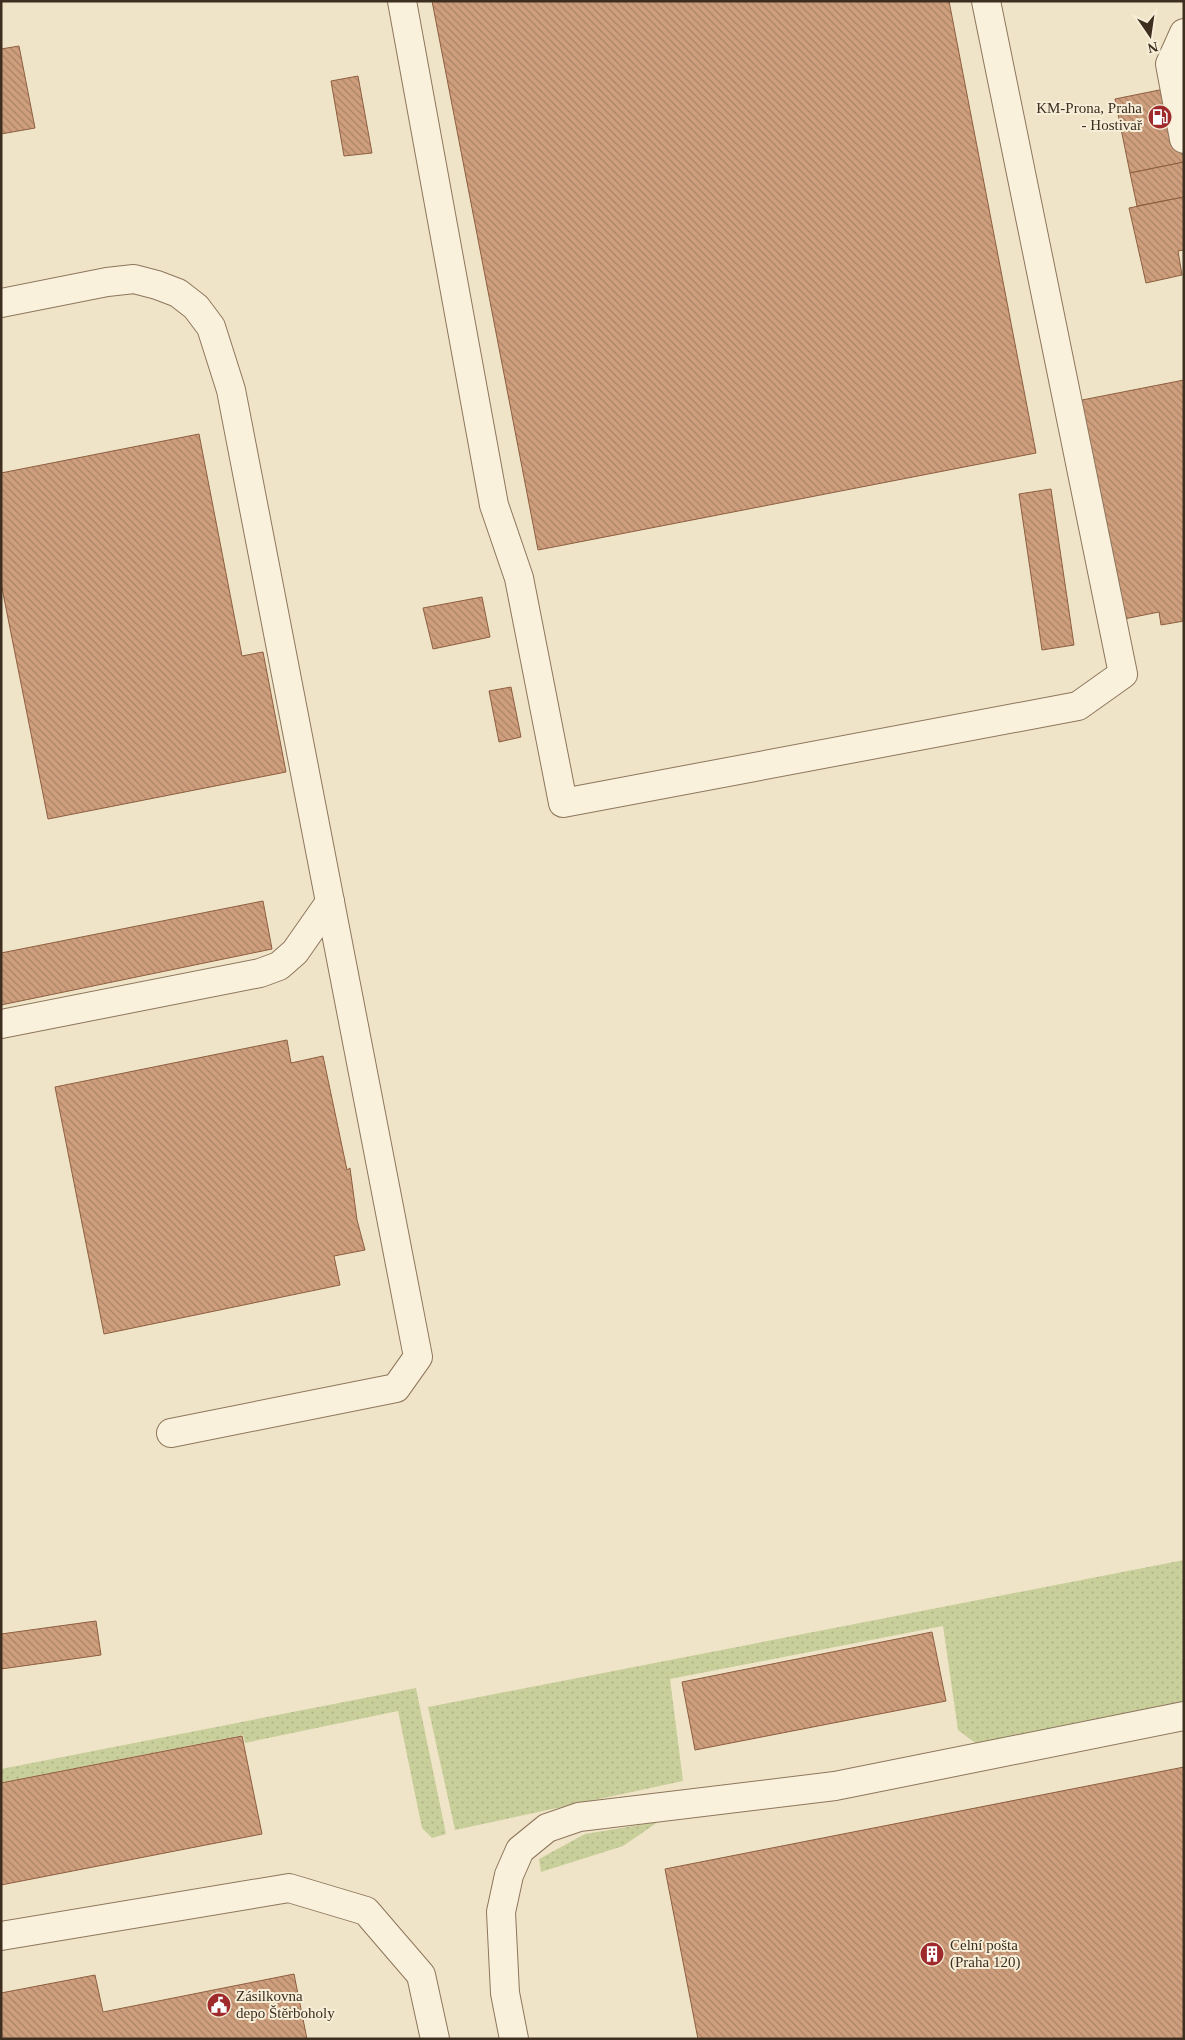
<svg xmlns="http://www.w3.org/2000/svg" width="1185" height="2040" font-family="'Times New Roman',serif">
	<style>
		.green { fill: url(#green-dots) }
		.building { fill: url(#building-back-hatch); stroke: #8d5f41 }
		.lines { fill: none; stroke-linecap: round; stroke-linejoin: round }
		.minor-casing { stroke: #8d765c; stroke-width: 30 }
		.minor { stroke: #faf1dc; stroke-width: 28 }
		.labels { text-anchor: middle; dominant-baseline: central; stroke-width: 4; stroke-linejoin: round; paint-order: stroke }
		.poi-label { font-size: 15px; fill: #3d2e20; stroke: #f7eed8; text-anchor: start }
	</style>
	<defs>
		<pattern id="green-dots" width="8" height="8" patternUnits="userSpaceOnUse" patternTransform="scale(1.25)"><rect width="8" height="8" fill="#c9cf9b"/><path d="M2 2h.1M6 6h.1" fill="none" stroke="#aeb285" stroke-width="1.8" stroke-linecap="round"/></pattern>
		<pattern id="building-back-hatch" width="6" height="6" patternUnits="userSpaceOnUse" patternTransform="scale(1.25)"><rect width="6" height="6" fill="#cf9f7d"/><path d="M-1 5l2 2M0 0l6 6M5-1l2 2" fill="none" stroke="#a98266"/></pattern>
	</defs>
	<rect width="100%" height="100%" fill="#f0e4c8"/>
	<g class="green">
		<path d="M1184,1560V1701L978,1745L958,1730L943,1626L670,1679L683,1781L455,1830L428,1707Z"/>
		<path d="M416,1688L446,1834L432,1838L422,1828L398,1711L245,1743L243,1735L1,1783V1769Z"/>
		<path d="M658,1822L623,1846L541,1872L539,1859L585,1834Z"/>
	</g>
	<g class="building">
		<path d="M432,1H949L1036,453L538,550Z"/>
		<path d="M19,46L35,128L1,134V49Z"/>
		<path d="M358,76L372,153L344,156L331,81Z"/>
		<path d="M1184,85V162L1130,173L1115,99Z"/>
		<path d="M1184,162V197L1137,206L1130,173Z"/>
		<path d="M1184,197V250L1178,251L1182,275L1146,283L1129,208Z"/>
		<path d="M1184,380V621L1161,625L1159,612L1119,620L1077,401Z"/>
		<path d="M199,434L242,656L263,652L286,772L48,819L1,583V473Z"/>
		<path d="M1051,489L1074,645L1042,650L1019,494Z"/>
		<path d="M482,597L490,637L433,649L423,608Z"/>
		<path d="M511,687L521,737L499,742L489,691Z"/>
		<path d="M263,901L272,949L1,1005V953Z"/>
		<path d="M287,1040L291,1063L323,1056L347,1170L350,1168L357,1220L365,1250L334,1256L340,1285L104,1334L55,1087Z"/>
		<path d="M96,1621L101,1655L1,1669V1634Z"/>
		<path d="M932,1632L946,1701L695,1750L682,1682Z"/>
		<path d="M242,1736L262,1834L1,1885V1783Z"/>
		<path d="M1184,1767V2039H698L665,1869Z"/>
		<path d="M294,1974L307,2039H1V1993L95,1975L103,2012Z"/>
	</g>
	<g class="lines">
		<defs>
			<g id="minor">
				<path d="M402,1L494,505L519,578L563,803L1078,706L1123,674L986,1"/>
				<path d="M1184,33L1170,64L1184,139"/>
				<path d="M1,303L107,282L134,279L157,285L178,293L196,307L211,327L231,390L418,1357L396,1388L171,1433"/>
				<path d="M1,1024L260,973L279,966L295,952L330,902"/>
				<path d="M1,1936L289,1888L366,1911L421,1975L435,2039"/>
				<path d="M514,2039L505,1993L501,1912L509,1875L520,1850L547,1828L579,1817L835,1786L1184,1716"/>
			</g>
		</defs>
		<use href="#minor" class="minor-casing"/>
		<use href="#minor" class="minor"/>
	</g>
	<defs>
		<symbol id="fuel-disc" viewBox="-11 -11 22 22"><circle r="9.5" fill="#9e2a2b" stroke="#f7eed8"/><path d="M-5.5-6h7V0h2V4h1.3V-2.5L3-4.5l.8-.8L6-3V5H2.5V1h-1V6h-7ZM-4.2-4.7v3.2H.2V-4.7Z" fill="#fff"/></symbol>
		<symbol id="building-disc" viewBox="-11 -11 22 22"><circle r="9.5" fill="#9e2a2b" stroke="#f7eed8"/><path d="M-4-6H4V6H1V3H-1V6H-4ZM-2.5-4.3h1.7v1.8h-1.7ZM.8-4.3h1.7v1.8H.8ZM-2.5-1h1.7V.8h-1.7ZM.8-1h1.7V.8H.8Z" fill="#fff"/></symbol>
		<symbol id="civic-disc" viewBox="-11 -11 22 22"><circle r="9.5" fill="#9e2a2b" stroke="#f7eed8"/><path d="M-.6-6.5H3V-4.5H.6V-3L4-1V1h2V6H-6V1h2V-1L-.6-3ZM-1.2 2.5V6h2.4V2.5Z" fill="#fff"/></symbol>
	</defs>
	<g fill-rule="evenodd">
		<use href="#fuel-disc" x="1146" y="103" width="28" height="28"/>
		<use href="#building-disc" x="918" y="1940" width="28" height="28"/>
		<use href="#civic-disc" x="205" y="1991" width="28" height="28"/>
	</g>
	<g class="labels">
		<g class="poi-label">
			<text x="1142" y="108" text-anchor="end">KM-Prona, Praha<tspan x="1142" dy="17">- Hostivař</tspan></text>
			<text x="950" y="1945">Celní pošta<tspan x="950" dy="17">(Praha 120)</tspan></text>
			<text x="236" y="1996">Zásilkovna<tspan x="236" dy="17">depo Štěrboholy</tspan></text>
		</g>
	</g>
	<rect width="1185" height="2040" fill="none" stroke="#3d2e20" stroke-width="5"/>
	<g transform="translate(1150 35) rotate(167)" stroke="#f7eed8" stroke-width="4" paint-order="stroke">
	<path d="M0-4L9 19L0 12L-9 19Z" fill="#3d2e20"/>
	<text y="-8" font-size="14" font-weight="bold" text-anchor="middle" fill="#3d2e20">N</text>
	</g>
</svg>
